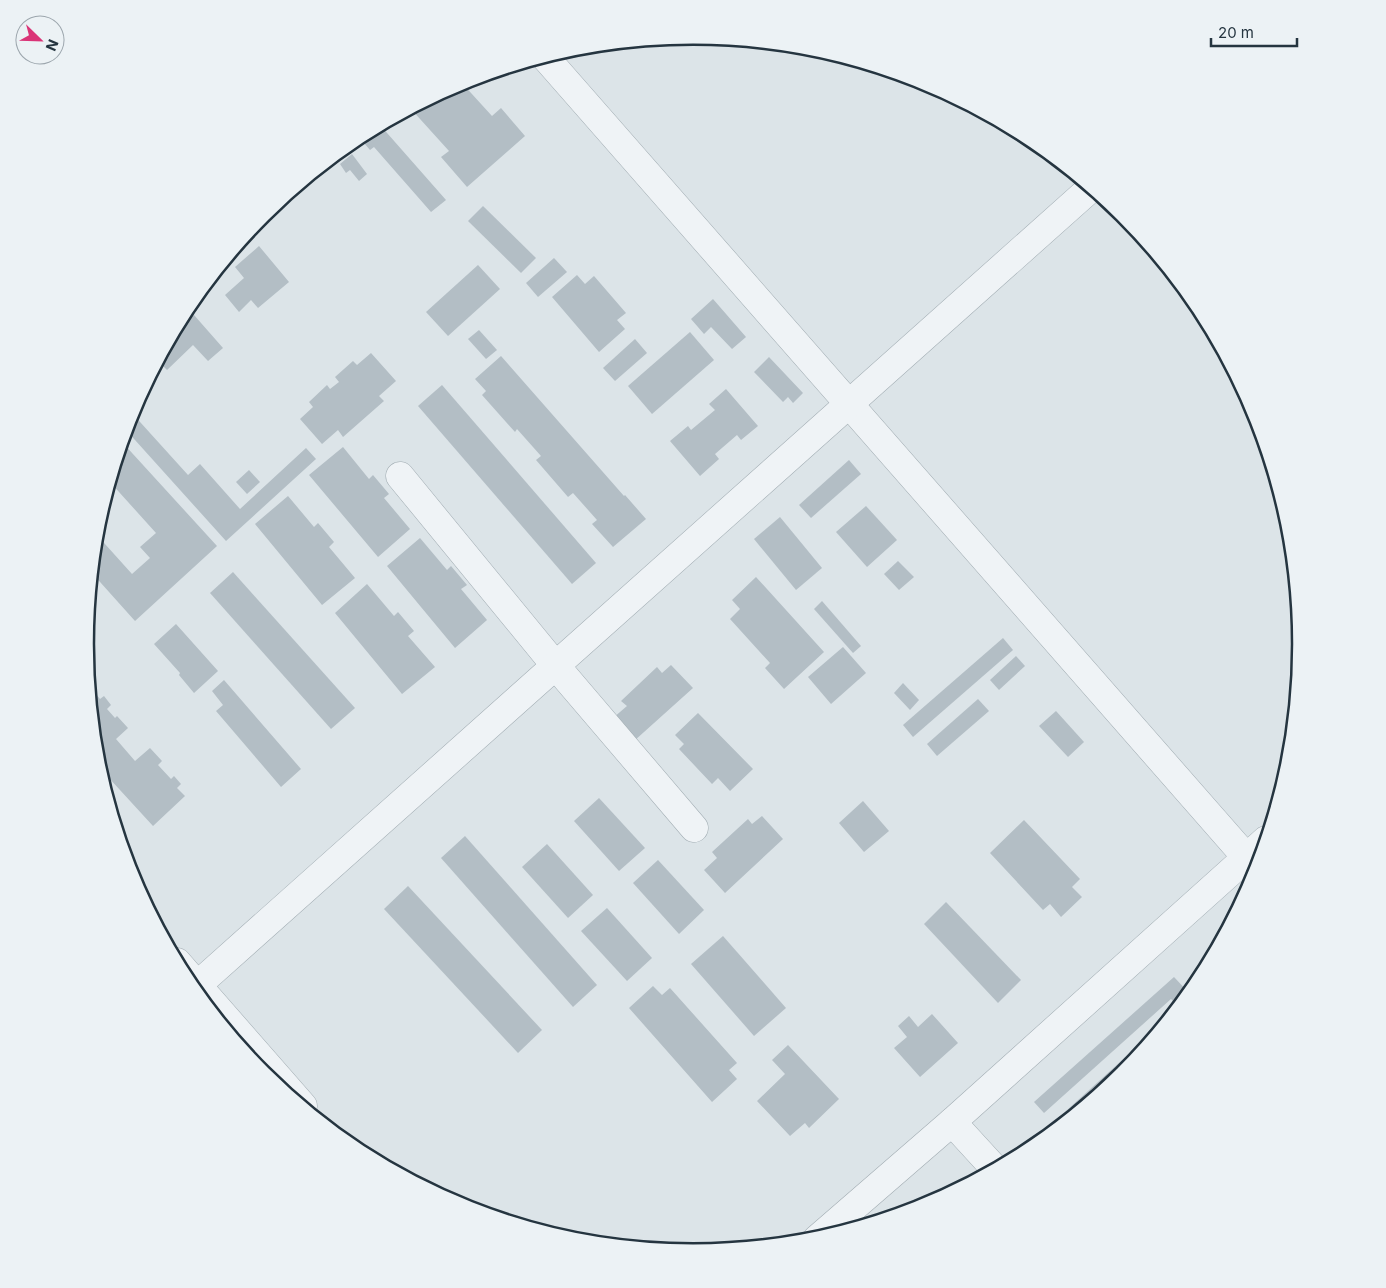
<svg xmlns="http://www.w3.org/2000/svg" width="1386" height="1288" font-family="Inter,sans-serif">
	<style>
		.building { fill: #b3bec5 }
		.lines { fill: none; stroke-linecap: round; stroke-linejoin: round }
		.minor-casing { stroke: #a1acb2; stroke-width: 29 }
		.minor { stroke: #eff3f6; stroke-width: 28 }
		.rim { fill: none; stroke: #253540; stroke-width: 2.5 }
	</style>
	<rect width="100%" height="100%" fill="#dce4e8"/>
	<g class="building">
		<path d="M461,82L492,116L501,108L525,136L467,187L441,157L449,151L411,109Z"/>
		<path d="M380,125L446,200L431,212L374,147L370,150L359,137Z"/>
		<path d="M352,154L367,174L359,181L350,170L346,173L340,164Z"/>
		<path d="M483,206L536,258L521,273L468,221Z"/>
		<path d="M259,246L289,282L258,308L251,300L239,312L225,295L244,278L235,267Z"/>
		<path d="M554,258L567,272L538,297L526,283Z"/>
		<path d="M478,265L500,289L448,336L426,312Z"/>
		<path d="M577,275L585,284L594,276L626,313L617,320L625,329L599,352L552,297Z"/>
		<path d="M713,299L746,337L732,349L711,327L704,334L691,319Z"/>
		<path d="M194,315L223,348L208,361L193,345L167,370L163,366L158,370L155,367L181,319L185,323Z"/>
		<path d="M479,330L497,350L486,359L468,339Z"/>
		<path d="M690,332L714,360L652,414L628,386Z"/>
		<path d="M635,339L647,353L615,381L603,368Z"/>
		<path d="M371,353L396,381L379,396L384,401L343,437L338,430L322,444L300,419L313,407L309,402L327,385L330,389L339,382L335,377L353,361L357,365Z"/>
		<path d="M501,356L624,496L625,495L646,519L613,547L592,524L597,520L573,493L568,497L536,460L541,456L517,429L515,432L482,395L486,391L475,379Z"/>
		<path d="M769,357L803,393L793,403L788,397L783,402L754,372Z"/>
		<path d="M442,385L596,563L572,584L418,406Z"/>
		<path d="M726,389L758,426L741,440L737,435L715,454L719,459L700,476L670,441L688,426L691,430L715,410L709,404Z"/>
		<path d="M131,412L188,475L200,464L240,509L306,448L316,459L226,541L126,430Z"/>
		<path d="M122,442L217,546L135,621L92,573L96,534L132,574L150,558L140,547L156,533L110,482Z"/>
		<path d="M343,447L369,479L373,475L389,494L384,498L410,529L378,557L309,475Z"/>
		<path d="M849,460L861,474L811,518L799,505Z"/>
		<path d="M249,470L260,482L247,494L236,482Z"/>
		<path d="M288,496L314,527L318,523L334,542L329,547L355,578L322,605L255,524Z"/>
		<path d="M866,506L897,540L867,567L836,532Z"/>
		<path d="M780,517L822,568L796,590L754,539Z"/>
		<path d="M420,538L447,570L451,566L467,585L461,589L487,620L455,648L387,566Z"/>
		<path d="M898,561L914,577L899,590L884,574Z"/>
		<path d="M233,572L355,708L331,729L210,593Z"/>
		<path d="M756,577L824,652L784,689L765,668L770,663L730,619L740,609L732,600Z"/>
		<path d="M367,584L394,616L398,612L414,631L408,636L435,667L402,694L335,613Z"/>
		<path d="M822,601L861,646L853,653L814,609Z"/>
		<path d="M176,624L218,671L194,693L179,675L180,673L154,644Z"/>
		<path d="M1003,638L1013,650L913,737L903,725Z"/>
		<path d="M843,647L866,673L831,704L808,677Z"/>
		<path d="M1016,656L1025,666L999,690L990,680Z"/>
		<path d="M671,665L693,688L634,741L613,718L627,706L621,701L657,667L662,673Z"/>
		<path d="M224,680L301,769L281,787L216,711L223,705L212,691Z"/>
		<path d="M903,683L919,700L910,710L894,693Z"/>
		<path d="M90,687L100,699L104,696L111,705L107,709L115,718L117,716L128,728L116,739L135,761L150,748L162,761L158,765L171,779L174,776L181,784L177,788L185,796L153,826L98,766Z"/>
		<path d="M978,699L989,711L937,756L927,744Z"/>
		<path d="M1056,711L1084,742L1068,757L1039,726Z"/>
		<path d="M698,713L753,769L730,791L718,778L712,784L679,749L684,744L675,735Z"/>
		<path d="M599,798L645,848L619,871L574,821Z"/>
		<path d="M863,801L889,831L864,852L839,823Z"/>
		<path d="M762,816L783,839L725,893L704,870L717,858L712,852L748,819L752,824Z"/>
		<path d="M1024,820L1080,879L1072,887L1082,897L1061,917L1050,904L1043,910L990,853Z"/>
		<path d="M465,836L597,985L573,1007L441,858Z"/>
		<path d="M547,844L593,895L568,918L522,867Z"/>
		<path d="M658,860L704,910L679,934L633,883Z"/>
		<path d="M408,886L542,1030L518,1053L384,909Z"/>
		<path d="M946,902L1021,980L998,1003L924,924Z"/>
		<path d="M607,908L652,958L627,981L581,931Z"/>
		<path d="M723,936L786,1008L754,1036L691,964Z"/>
		<path d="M1210,959L1200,978L1195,973Z"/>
		<path d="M1174,977L1189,993L1178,1006L1171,999L1044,1113L1034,1102Z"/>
		<path d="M653,986L662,995L670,988L737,1063L729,1070L737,1079L712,1102L629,1008Z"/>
		<path d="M932,1014L958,1043L920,1077L894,1048L907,1037L898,1026L909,1016L918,1027Z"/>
		<path d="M1161,1025L1123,1074L1050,1133L1046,1129Z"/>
		<path d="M788,1045L839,1099L809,1128L805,1123L790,1136L757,1101L785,1074L772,1060Z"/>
	</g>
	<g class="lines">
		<defs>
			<g id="minor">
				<path d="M545,57L1246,857L1258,866"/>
				<path d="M400,476L555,665L694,828"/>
				<path d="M177,962L303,1106"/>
				<path d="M193,989L1091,188"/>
				<path d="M952,1122L995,1169"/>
				<path d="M817,1239L952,1122L1266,840"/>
			</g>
		</defs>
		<use href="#minor" class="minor-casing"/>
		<use href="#minor" class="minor"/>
	</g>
	<path d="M0 0H1386V1288H0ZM94 644a599 599 0 1 1 1198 0a599 599 0 1 1-1198 0Z" fill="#ecf2f5" fill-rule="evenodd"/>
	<path class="rim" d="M94 644a599 599 0 1 1 1198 0a599 599 0 1 1-1198 0Z"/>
	<g transform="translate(40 40) rotate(113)"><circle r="24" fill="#ecf2f5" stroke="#9ca6ad"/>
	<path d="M0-4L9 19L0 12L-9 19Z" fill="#da3477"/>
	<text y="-8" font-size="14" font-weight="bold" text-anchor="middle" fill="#253540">N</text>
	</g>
	<path d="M1211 38v8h86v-8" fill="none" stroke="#253540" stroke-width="2.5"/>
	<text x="1218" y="38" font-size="15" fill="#253540" stroke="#ecf2f5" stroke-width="4" paint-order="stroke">20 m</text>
</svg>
